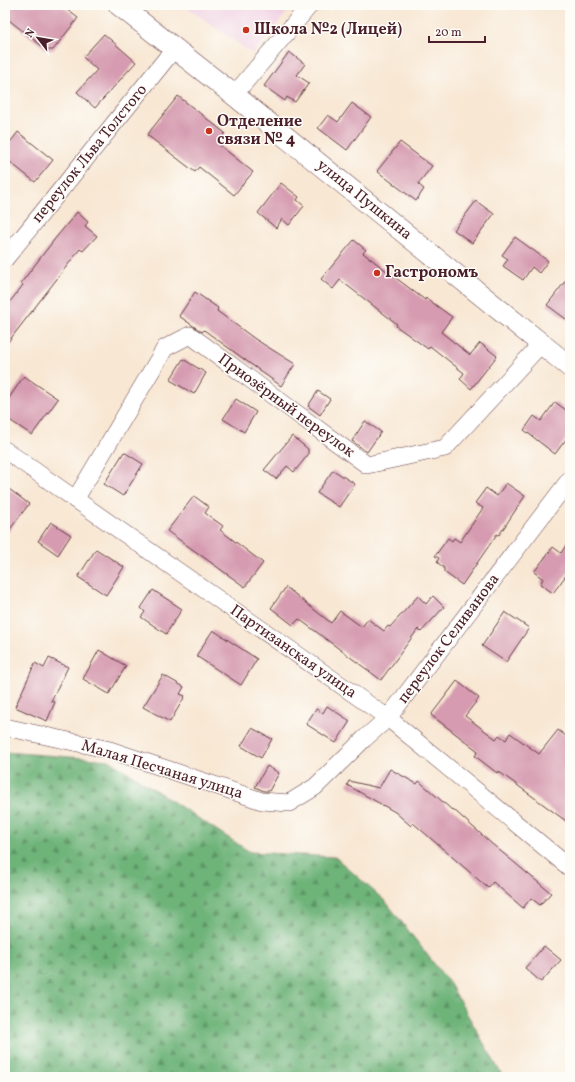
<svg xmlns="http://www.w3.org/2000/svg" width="575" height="1082" font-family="Vollkorn,serif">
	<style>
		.built { fill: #f1d0e3 }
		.forest { fill: url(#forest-firs); stroke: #5c6a52 }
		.building { fill: #d69bb0 }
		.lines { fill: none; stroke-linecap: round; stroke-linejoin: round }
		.minor-casing { stroke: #643d44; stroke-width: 18 }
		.tertiary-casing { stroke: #643d44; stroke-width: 22 }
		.minor { stroke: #fff; stroke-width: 17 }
		.tertiary { stroke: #fff; stroke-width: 21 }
		.poi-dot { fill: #c8321e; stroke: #fdfcf7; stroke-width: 1.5 }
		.labels { text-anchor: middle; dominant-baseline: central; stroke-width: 3; stroke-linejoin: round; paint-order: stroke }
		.poi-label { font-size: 16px; font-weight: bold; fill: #4a1f2b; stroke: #fdfcf7; text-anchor: start }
		.street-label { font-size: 16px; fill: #4a1f2b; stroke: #fdfcf7 }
	</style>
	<defs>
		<pattern id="forest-firs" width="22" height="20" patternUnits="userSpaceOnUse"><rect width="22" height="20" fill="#6eb479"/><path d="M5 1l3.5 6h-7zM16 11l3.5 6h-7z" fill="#5c9263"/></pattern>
	</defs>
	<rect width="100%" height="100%" fill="#fdfcf7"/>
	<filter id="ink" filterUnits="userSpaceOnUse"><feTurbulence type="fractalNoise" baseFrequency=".025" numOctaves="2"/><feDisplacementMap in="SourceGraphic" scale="8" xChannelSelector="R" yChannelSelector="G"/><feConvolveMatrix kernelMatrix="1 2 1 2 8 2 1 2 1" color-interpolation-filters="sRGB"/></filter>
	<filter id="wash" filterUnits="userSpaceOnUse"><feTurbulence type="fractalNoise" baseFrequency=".012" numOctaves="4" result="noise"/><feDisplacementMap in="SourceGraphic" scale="16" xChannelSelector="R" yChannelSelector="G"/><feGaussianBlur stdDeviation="0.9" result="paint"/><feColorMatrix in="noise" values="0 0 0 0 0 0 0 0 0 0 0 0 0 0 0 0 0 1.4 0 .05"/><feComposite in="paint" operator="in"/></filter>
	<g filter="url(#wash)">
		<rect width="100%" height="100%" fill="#f8e7d3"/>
		<path class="built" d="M183,5H293L253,54Z"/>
		<path class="forest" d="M5,752L109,760L250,852L335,857L386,902L450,984L503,1077H5Z"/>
		<g id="blocks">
			<g class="building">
				<path d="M5,5H61L78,18L53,50H47L5,17Z"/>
				<path d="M104,34L136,62L95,108L77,92L97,70L83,57Z"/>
				<path d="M289,52L305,64L297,75L309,83L295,102L287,97L285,101L264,86Z"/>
				<path d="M178,96L225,133L217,143L253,172L234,195L199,167L195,172L147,135Z"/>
				<path d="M352,103L371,117L347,150L318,128L328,115L338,122Z"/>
				<path d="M18,132L53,160L35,182L5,158V149Z"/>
				<path d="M400,142L432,166L418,184L424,189L416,201L377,171Z"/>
				<path d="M281,183L299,197L297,200L304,206L289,225L282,219L276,228L258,213Z"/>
				<path d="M476,201L494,214L472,243L454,230Z"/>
				<path d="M77,212L88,222L85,226L97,236L83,251L80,249L5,346V308L23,285L21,283L54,240Z"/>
				<path d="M515,237L548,261L539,273L532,267L523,280L503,266L508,259L502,255Z"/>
				<path d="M354,240L366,250L363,253L425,300L426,298L452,317L441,332L470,355L480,343L497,356L471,389L460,379L464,373L430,346L428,349L396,326L397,324L340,280L333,289L321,279Z"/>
				<path d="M570,275V322L547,305Z"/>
				<path d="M195,292L218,308L217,311L255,339L295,364L281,386L204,330L202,332L179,316Z"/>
				<path d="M183,359L206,373L194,394L170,380Z"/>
				<path d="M24,376L58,399L32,435L5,417V404Z"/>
				<path d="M318,391L330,399L320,415L308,406Z"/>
				<path d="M236,399L256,412L244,432L223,419Z"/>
				<path d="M555,402L570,413V434L555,454L524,430L534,416L541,421Z"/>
				<path d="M365,421L381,432L367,452L352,441Z"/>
				<path d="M292,436L308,449V455L294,472L287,466L276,479L264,470Z"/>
				<path d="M124,452L143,464L123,496L104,484Z"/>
				<path d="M333,470L355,484L339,507L317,493Z"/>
				<path d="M506,483L525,496L499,535L497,534L462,585L444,572V568L437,562L439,558L435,556L448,538L452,541L454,538L460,542L483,508L475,503L486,488L497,496Z"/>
				<path d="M5,486L29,504L5,536Z"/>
				<path d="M194,496L209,507L205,513L223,526L220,530L263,563L245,587L167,531Z"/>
				<path d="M51,522L71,535L58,555L38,541Z"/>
				<path d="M570,539V570L553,593L540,584L543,579L534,572L553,547L561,553Z"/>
				<path d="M96,549L124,567L106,595L78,577Z"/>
				<path d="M286,587L331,623L340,611L362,627L368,619L384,631L388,626L390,627L418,596L426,604L433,596L444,607L421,632L418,629L381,680L299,619L293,625L271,608Z"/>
				<path d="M153,590L182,609L166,634L141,617L145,612L141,608Z"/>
				<path d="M505,612L529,628L506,662L482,646Z"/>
				<path d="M213,630L257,659L241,685L196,656Z"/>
				<path d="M99,650L126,666L109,694L83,679Z"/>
				<path d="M49,658L68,667L51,701L55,702L47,721L15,707L35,663L44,668Z"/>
				<path d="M163,675L184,687L180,694L185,696L170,722L143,707Z"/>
				<path d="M457,681L479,698L465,716L496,739L499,735L506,740L510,733L539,754L558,730L570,739V824L498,771L497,773L475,756L478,751L431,715Z"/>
				<path d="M327,706L350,721L336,743L306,724L316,709L323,713Z"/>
				<path d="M252,728L272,739L261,758L241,746Z"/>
				<path d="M267,766L279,773L269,791H264L255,787Z"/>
				<path d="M390,769L417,784L419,781L452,810L453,809L492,844L551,893L540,905L531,898L523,908L493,882L488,888L413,823L411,826L395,812L347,785L349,781L379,788Z"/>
				<path d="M544,946L561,960L541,982L525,968Z"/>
			</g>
		</g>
	</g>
	<g filter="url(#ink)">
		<use href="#blocks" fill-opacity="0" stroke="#643d44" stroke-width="1"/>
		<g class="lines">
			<defs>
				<g id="minor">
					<path d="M234,95L310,5"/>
					<path d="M5,259L174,49"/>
					<path d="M5,450L388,718L570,868"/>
					<path d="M75,500L165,348L190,335L367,465L445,448L541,344"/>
					<path d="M5,727L110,750L262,801L289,803L315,787L364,739L388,718L570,479"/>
				</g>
				<path id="tertiary" d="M119,5L234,95L570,367"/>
			</defs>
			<use href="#minor" class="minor-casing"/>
			<use href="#tertiary" class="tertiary-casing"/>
			<use href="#minor" class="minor"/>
			<use href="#tertiary" class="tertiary"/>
		</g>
	</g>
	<g class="poi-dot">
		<circle cx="246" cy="30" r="4"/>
		<circle cx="209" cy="131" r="4"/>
		<circle cx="377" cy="273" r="4"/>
	</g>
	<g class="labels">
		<g class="poi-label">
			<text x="254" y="30">Школа №2 (Лицей)</text>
			<text x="217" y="122">Отделение<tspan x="217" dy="18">связи № 4</tspan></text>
			<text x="385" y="273">Гастрономъ</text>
		</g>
		<g class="street-label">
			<text transform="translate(90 154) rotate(-51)">переулок Льва Толстого</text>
			<text transform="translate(364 200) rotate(39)">улица Пушкина</text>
			<text transform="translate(286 406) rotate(36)">Приозёрный переулок</text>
			<text transform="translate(449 639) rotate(-53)">переулок Селиванова</text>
			<text transform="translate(293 652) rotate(35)">Партизанская улица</text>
			<text transform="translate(162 770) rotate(17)">Малая Песчаная улица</text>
		</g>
	</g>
	<rect width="575" height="1082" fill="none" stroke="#fdfcf7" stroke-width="20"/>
	<g transform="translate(38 38) rotate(301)" stroke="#fdfcf7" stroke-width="3" paint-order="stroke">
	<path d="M0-3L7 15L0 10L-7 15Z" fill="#4a1f2b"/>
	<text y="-6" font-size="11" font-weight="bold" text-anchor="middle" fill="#4a1f2b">N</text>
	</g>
	<path d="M429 36v6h56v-6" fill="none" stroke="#4a1f2b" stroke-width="2"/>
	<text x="435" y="36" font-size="12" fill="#4a1f2b" stroke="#fdfcf7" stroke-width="3" paint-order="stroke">20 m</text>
</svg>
